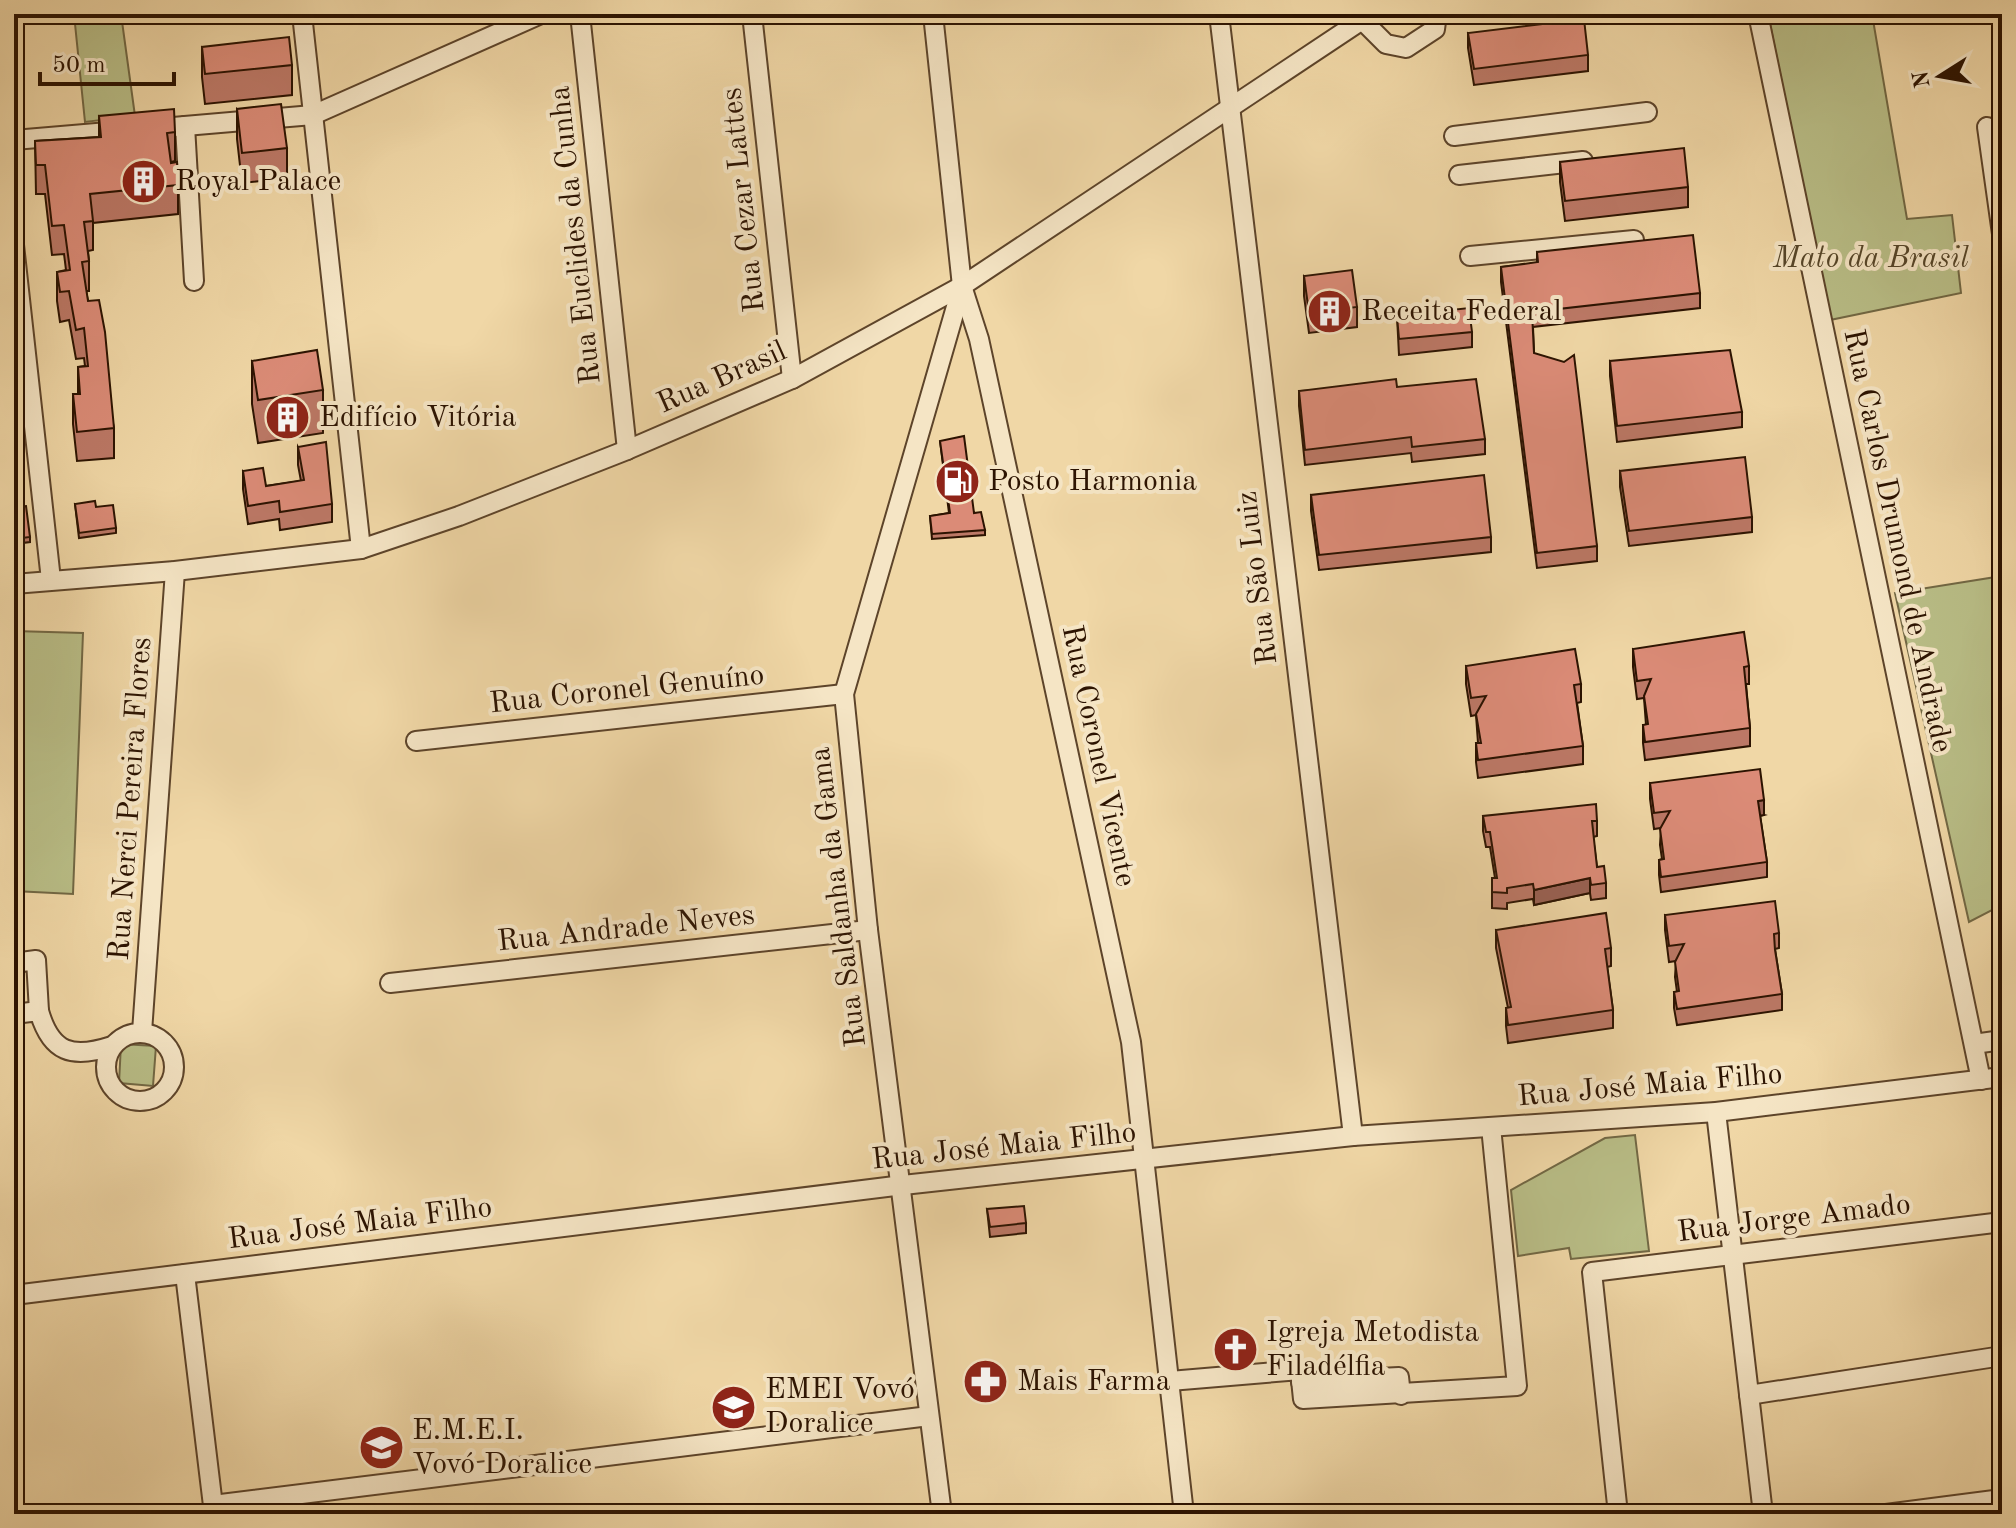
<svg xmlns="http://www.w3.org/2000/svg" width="2016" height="1528" font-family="'Old Standard TT',serif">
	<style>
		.green { fill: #b9be87; stroke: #726844; stroke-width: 2 }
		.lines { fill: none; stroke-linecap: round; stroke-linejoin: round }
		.minor-casing { stroke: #5d442a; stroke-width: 22 }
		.minor { stroke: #f5e5c5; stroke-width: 18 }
		.wall { fill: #bc7866; stroke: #2c1301; stroke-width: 2 }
		.shaded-wall { fill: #996153; stroke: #2c1301; stroke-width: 2 }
		.building { fill: #db8b77; stroke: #2c1301; stroke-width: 2 }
		.labels { text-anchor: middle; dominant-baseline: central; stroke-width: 8; stroke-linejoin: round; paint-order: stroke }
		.poi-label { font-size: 30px; fill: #2c1301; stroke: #f5e5c5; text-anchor: start }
		.street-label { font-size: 30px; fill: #2c1301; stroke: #f5e5c5 }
		.park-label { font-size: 30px; font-style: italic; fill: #564629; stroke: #f5e5c5 }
	</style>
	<rect width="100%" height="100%" fill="#f0d7a6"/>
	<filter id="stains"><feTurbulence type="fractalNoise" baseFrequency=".0025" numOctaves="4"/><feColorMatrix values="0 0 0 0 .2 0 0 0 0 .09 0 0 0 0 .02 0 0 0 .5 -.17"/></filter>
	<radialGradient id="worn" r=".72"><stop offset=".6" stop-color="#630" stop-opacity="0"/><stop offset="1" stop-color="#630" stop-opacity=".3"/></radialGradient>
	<g class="green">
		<path d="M74,14H121L135,116L85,122Z"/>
		<path d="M1768,14H1872L1907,219L1952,215L1961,293L1830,320Z"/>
		<path d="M2002,576V905L1969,922L1895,593Z"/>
		<path d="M14,631L83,633L73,894L14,891Z"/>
		<path d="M121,1044L156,1046L153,1086L119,1083Z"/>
		<path d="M1635,1135L1649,1251L1571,1259L1569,1248L1518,1256L1511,1190L1605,1138Z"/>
	</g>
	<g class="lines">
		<defs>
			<g id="minor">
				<path d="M302,14L361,549"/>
				<path d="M580,14L627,450"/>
				<path d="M752,14L792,379"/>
				<path d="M933,14L962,286L979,339L1131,1042L1184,1514"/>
				<path d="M1219,14L1353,1136"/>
				<path d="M1758,14L1981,1080"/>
				<path d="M1362,20L1386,44L1406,48L1435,29L1437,14"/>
				<path d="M185,126L194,281"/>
				<path d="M1987,127L2002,234"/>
				<path d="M150,129L313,115L541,14"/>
				<path d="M1454,136L1647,112"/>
				<path d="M14,140L120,131"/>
				<path d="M1459,175L1583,161"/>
				<path d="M14,245L51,580"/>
				<path d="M1470,256L1634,240"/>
				<path d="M14,584L175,571L361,549L459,516L627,450L792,379L962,286L1371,14"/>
				<path d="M416,741L844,694"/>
				<path d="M14,963L36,960L39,1011"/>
				<path d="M390,983L868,930"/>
				<path d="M14,1014L39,1011C51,1053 72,1059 112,1046"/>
				<path d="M142,1032L175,571"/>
				<circle cx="140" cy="1067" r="34"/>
				<path d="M1974,1044L2002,1040"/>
				<path d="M1716,1112L1763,1514"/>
				<path d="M185,1274L214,1514"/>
				<path d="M14,1295L903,1185L1353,1136L1716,1112L2002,1077"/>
				<path d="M1170,1381L1300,1370L1303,1399L1517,1386L1491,1127"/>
				<path d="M1301,1382L1399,1377L1401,1395"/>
				<path d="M1749,1395L2002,1356"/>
				<path d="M213,1505L929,1416"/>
				<path d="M942,1514L868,930L844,694L962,286"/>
				<path d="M1618,1514L1592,1272L2002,1222"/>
				<path d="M1886,1514L2002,1499"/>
			</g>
		</defs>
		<use href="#minor" class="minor-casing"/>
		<use href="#minor" class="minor"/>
	</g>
	<g class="wall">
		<path d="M1468,33L1588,55V71L1474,85L1468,48Z"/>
		<path d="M202,47L292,65V95L205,104L202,77Z"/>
		<path d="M237,109L287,148V178L242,183L237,139Z"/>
		<path d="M99,116L175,132V161L171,162L178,185V214L93,223V250L88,251L89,261V291H86L114,428V458L77,461L73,424V394H78V367L85,366L84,358L76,359L69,320L60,322L57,301V272L66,270L64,254L52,255L45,194H36L35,141L99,137Z"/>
		<path d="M1560,162L1688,187V207L1565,221L1560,182Z"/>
		<path d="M1537,252L1700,293V308L1533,327L1534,353L1597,546V561L1537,568L1501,282V267L1537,263Z"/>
		<path d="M1304,276L1357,307V327L1309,333L1304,296Z"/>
		<path d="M1397,316L1472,332V347L1399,355Z"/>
		<path d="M252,361L323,390V433L258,443L252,404Z"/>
		<path d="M1610,361L1742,412V427L1617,442L1610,376Z"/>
		<path d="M1397,387L1485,439V454L1412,462L1411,453L1305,465L1299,406V391Z"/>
		<path d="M940,441L974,513L985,530V535L932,539L930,516L949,513Z"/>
		<path d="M298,447L332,504V522L280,530L279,519L248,524L243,489V471L266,486L301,481L298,465Z"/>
		<path d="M1620,471L1752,517V532L1629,546L1620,487Z"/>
		<path d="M1311,495L1491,537V552L1319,570L1311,511Z"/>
		<path d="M75,504L96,507L116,528V533L79,538Z"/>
		<path d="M14,507L30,537V542L14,544Z"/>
		<path d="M1633,649L1749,666V684H1746L1750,728V746L1645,760L1643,743V725H1646L1644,698L1637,699L1633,667Z"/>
		<path d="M1466,666L1581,684V702L1577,703L1583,746V764L1478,778L1476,762V743H1478L1476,715L1471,716L1466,684Z"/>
		<path d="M1650,783L1764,815L1760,816L1767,862V877L1661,892L1659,875V860L1662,859L1660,845L1661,828L1654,829L1650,799Z"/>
		<path d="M1483,816L1597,821V836L1593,837L1597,867L1606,883V898L1591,900L1590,893L1534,905L1533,899L1507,903V909L1492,908V878H1495L1490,847H1486L1483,831Z"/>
		<path d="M1665,915L1779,933V948L1775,949L1782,994V1010L1677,1025L1674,1008V992H1677L1675,977L1676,961L1669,962L1665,930Z"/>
		<path d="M1496,930L1611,948V966L1607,967L1613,1010V1028L1508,1043L1506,1026V1008H1508L1496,948Z"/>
		<path d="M987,1209L1026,1223V1233L990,1237Z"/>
	</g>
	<g class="shaded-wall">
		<path d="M1764,800V815L1758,816V801Z"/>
		<path d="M1590,878V893L1534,905V890Z"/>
	</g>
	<g class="building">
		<path d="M1584,19L1588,55L1474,69L1468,33Z"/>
		<path d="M289,37L292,65L205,74L202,47Z"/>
		<path d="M281,104L287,148L242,153L237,109Z"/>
		<path d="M174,109L175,132L167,133L171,163L177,162L178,185L90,194L93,221L84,222L89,261L82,262L88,301L99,300L105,332L114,428L77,432L73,394H80L78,367L88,366L84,328L76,330L69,291L60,292L57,272L70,270L64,225L52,226L45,165H36L35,141L101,137L99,116Z"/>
		<path d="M1684,148L1688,187L1565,201L1560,162Z"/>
		<path d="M1693,235L1700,293L1532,312L1534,353L1564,362L1574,355L1597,546L1537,553L1501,267L1538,262L1537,252Z"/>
		<path d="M1352,270L1357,307L1309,313L1304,276Z"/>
		<path d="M1469,308L1472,332L1399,339L1397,316Z"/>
		<path d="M317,350L323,390L258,400L252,361Z"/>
		<path d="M1730,350L1742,412L1617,426L1610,361Z"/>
		<path d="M1396,379L1397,387L1476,379L1485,439L1412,447L1411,437L1305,450L1299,391Z"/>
		<path d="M964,436L974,513L981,512L985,530L932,534L930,516L950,513L940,441Z"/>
		<path d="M326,442L332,504L280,512L279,501L248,506L243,471L263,468L266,486L304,480L298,447Z"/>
		<path d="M1745,457L1752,517L1629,531L1620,471Z"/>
		<path d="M1484,475L1491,537L1319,555L1311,495Z"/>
		<path d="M95,501L96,507L113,505L116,528L79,533L75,504Z"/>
		<path d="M26,506L30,537L14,539V507Z"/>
		<path d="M1744,632L1749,666L1744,667L1750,728L1645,742L1643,725L1648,724L1644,696L1651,679L1637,681L1633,649Z"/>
		<path d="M1575,649L1581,684L1574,685L1583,746L1478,760L1476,743H1481L1476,714L1486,696L1471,698L1466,666Z"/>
		<path d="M1760,769L1764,800L1758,801L1767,862L1661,877L1659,860L1664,859L1660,829L1670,811L1654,813L1650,783Z"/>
		<path d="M1596,804L1597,821H1592L1597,867L1604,866L1606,883L1591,885L1590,878L1534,890L1533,884L1507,888V893L1492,892V878H1497L1490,832H1486L1483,816Z"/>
		<path d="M1775,901L1779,933L1774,934L1775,950L1782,994L1677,1009L1674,992L1679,991L1675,962L1684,944L1669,946L1665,915Z"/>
		<path d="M1606,913L1611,948L1605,949L1613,1010L1508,1025L1506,1008L1511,1007L1496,930Z"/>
		<path d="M1024,1206L1026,1223L990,1227L987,1209Z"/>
		<path d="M1293,1508L1294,1514L1221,1513Z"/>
	</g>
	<defs>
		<symbol id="building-disc" viewBox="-11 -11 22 22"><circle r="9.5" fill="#8f2418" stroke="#f5e5c5"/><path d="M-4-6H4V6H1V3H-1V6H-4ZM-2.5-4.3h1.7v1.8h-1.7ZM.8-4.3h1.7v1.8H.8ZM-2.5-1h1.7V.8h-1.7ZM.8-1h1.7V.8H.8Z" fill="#fff"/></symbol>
		<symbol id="fuel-disc" viewBox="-11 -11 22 22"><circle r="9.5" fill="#8f2418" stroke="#f5e5c5"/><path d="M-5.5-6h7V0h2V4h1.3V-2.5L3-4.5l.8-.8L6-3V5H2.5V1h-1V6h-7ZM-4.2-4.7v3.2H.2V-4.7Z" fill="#fff"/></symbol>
		<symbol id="church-disc" viewBox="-11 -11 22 22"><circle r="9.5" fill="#8f2418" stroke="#f5e5c5"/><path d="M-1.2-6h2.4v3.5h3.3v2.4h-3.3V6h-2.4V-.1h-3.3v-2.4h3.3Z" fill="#fff"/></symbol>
		<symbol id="pharmacy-disc" viewBox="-11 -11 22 22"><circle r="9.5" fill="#8f2418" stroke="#f5e5c5"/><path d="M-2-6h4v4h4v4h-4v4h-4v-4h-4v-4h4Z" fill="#fff"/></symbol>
		<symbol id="school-disc" viewBox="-11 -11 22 22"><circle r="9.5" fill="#8f2418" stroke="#f5e5c5"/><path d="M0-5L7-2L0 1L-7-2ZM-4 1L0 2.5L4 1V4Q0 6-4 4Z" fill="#fff"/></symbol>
	</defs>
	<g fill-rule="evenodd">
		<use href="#building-disc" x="118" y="156" width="51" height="51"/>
		<use href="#building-disc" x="1304" y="286" width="51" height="51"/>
		<use href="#building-disc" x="262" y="392" width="51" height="51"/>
		<use href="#fuel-disc" x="932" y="456" width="51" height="51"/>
		<use href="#church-disc" x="1210" y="1324" width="51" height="51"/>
		<use href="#pharmacy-disc" x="960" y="1356" width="51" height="51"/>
		<use href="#school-disc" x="708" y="1382" width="51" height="51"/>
		<use href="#school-disc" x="356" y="1422" width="51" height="51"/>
	</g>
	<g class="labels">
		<g class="poi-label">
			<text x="175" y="182">Royal Palace</text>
			<text x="1361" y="312">Receita Federal</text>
			<text x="319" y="418">Edifício Vitória</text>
			<text x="988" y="482">Posto Harmonia</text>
			<text x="1266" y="1333">Igreja Metodista<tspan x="1266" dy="34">Filadélfia</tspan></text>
			<text x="1017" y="1382">Mais Farma</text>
			<text x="765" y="1390">EMEI Vovó<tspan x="765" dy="34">Doralice</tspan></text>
			<text x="412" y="1431">E.M.E.I.<tspan x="412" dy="34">Vovó Doralice</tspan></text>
		</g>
		<g class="street-label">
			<text transform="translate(744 200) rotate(-96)">Rua Cezar Lattes</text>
			<text transform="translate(576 235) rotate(-96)">Rua Euclides da Cunha</text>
			<text transform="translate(722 378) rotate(-24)">Rua Brasil</text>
			<text transform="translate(1897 541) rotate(78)">Rua Carlos Drumond de Andrade</text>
			<text transform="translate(1258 578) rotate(-97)">Rua São Luiz</text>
			<text transform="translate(627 690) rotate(-6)">Rua Coronel Genuíno</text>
			<text transform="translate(1098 756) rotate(78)">Rua Coronel Vicente</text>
			<text transform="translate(131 799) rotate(-86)">Rua Nerci Pereira Flores</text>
			<text transform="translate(839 897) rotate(-97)">Rua Saldanha da Gama</text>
			<text transform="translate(626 929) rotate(-6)">Rua Andrade Neves</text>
			<text transform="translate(1650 1086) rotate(-5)">Rua José Maia Filho</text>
			<text transform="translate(1004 1147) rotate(-6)">Rua José Maia Filho</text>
			<text transform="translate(1794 1219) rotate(-7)">Rua Jorge Amado</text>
			<text transform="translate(360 1224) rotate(-7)">Rua José Maia Filho</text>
		</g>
		<g class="park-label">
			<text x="1871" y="259">Mato da Brasil</text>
		</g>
	</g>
	<rect width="2016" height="1528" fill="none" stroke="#f0d7a6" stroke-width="48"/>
	<rect x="16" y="16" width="1984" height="1496" fill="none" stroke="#2c1301" stroke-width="4"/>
	<rect x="24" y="24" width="1968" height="1480" fill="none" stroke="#2c1301" stroke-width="2"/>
	<g transform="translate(1940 76) rotate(259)" stroke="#f5e5c5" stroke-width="6" paint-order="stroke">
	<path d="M0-6L14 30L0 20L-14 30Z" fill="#2c1301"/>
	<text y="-12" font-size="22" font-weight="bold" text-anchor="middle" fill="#2c1301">N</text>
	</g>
	<path d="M40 72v12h134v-12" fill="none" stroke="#2c1301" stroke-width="4"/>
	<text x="52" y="72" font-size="24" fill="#2c1301" stroke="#f5e5c5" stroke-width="6" paint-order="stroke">50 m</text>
	<rect width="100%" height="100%" filter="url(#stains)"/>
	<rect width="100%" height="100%" fill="url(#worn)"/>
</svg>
